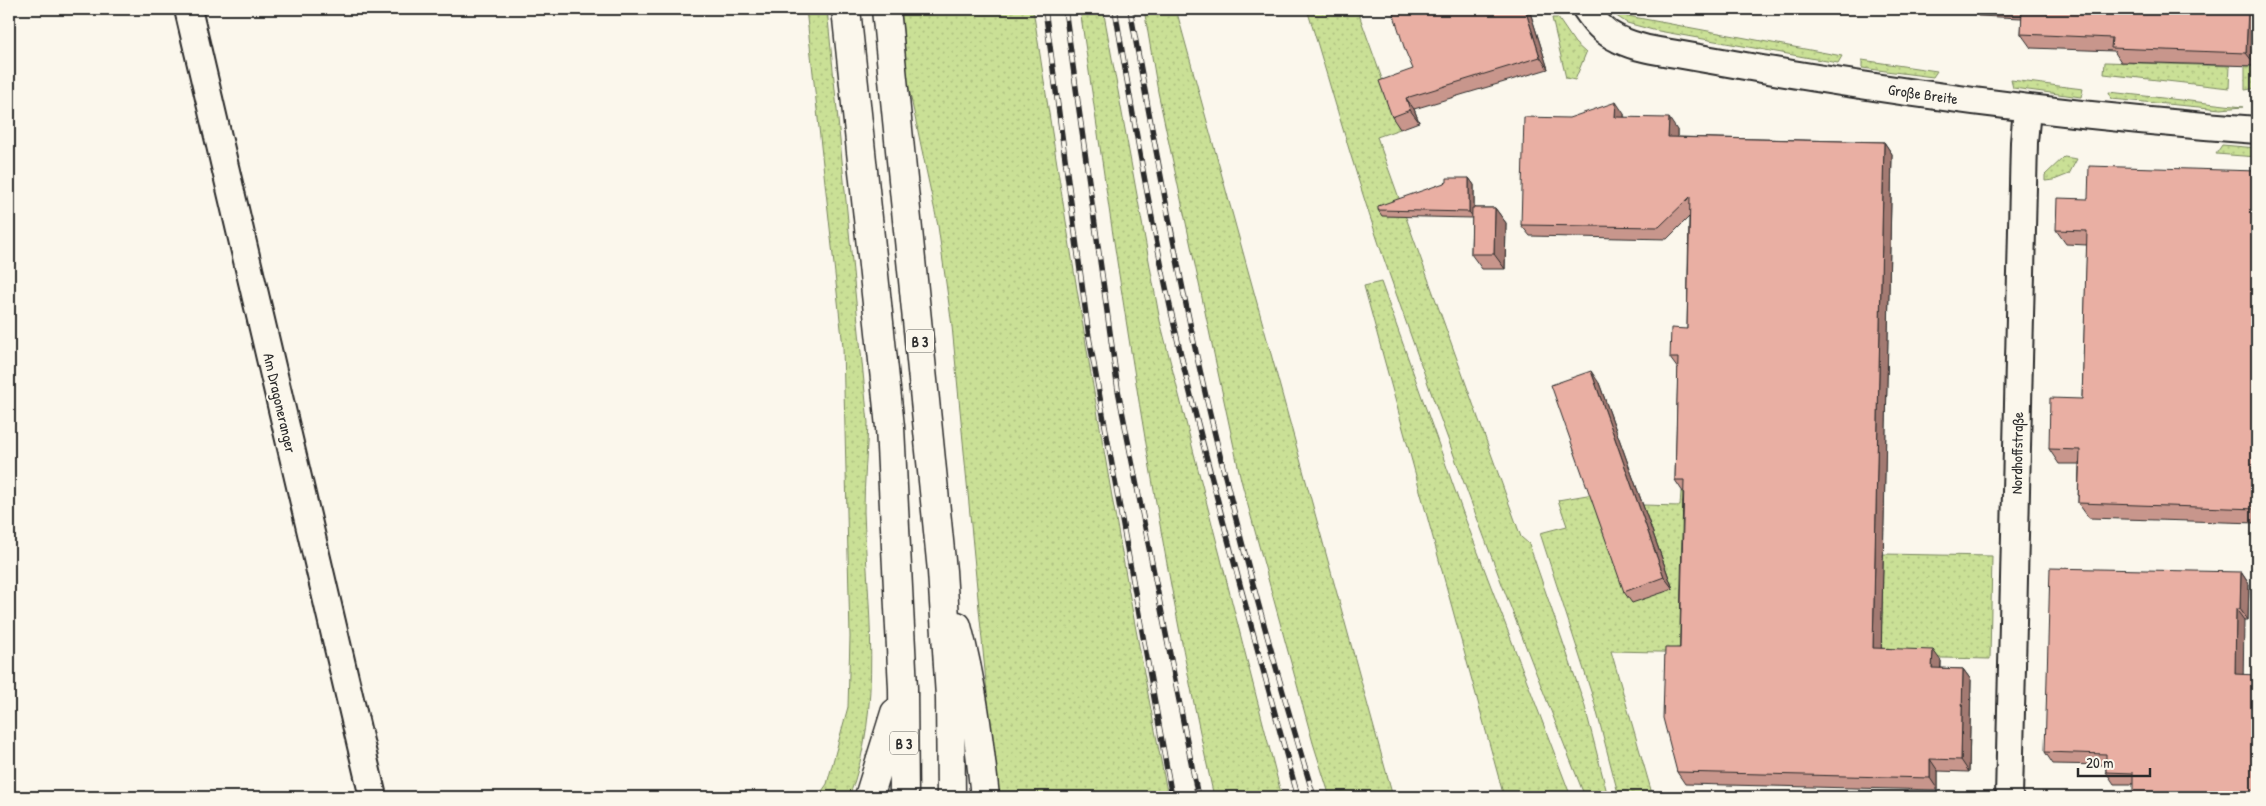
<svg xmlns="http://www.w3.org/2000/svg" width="2266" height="806" font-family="'Patrick Hand',sans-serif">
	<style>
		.grass { fill: url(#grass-dots); stroke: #7a8660 }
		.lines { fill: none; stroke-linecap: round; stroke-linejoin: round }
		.minor-casing { stroke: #2b2b2b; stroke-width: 30 }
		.highway-casing { stroke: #2b2b2b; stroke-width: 31 }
		.minor { stroke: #fbf7ec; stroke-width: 26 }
		.highway { stroke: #fbf7ec; stroke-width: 28 }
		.rail-casing { stroke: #2b2b2b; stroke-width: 5.5 }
		.rail { stroke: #fbf7ec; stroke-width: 4; stroke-dasharray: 11; stroke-linecap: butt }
		.wall { fill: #c8968c; stroke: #2b2b2b }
		.shaded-wall { fill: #a37a72; stroke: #2b2b2b }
		.building { fill: #e9afa3; stroke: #2b2b2b }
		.labels { text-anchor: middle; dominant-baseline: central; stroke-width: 4; stroke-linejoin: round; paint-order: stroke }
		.shield { fill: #fbf7ec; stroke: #696865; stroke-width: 1 }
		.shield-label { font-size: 14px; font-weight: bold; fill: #2b2b2b }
		.street-label { font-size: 15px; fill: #2b2b2b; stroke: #fbf7ec }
	</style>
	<defs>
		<pattern id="grass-dots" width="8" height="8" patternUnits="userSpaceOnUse" patternTransform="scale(1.25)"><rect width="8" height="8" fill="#cae096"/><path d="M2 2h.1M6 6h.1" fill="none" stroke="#aec081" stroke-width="1.8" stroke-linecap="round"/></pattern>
	</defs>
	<rect width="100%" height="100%" fill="#fbf7ec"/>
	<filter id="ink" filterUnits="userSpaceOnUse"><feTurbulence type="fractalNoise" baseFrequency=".02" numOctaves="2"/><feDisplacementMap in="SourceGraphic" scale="10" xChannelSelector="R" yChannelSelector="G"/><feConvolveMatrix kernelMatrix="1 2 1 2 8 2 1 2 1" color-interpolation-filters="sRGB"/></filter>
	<g filter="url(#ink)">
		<g class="grass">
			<path d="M806,9H827L868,423C867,452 864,481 864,511C867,605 884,707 849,797H818L827,784L848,707L850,637L843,347Z"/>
			<path d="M901,9H1033C1073,273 1116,536 1168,797H997L952,326L938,226L908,84Z"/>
			<path d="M1080,9H1103L1160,321L1282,797H1214C1156,537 1118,273 1080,9Z"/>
			<path d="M1144,9H1176L1393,797H1330L1313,743L1241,480L1158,92Z"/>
			<path d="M1307,9H1357L1400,129L1377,137L1521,537L1529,544L1584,703L1608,797H1585C1517,627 1452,455 1392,282C1360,192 1335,100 1307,9Z"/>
			<path d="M1612,13L1842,56L1838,63L1653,30L1627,23Z"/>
			<path d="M1552,18H1558L1575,43L1586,53L1575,80L1566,78Z"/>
			<path d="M2257,37V88L2245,90V66H2256Z"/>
			<path d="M1862,60L1937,71L1933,77L1862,68Z"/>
			<path d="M2105,62L2230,66L2229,88L2104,74Z"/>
			<path d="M2011,80L2083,89L2081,97L2013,88Z"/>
			<path d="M2109,92L2243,107L2221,109L2111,99Z"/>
			<path d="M2222,145L2257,148V157L2216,154Z"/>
			<path d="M2064,157L2077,159L2069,174L2054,180L2045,181V175Z"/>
			<path d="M1381,282L1463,513L1571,797H1504L1364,286Z"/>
			<path d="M1681,492H1692L1881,639L1883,554L1992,556L1990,659L1611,651L1653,797H1619L1594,701L1540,533L1567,526L1558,500L1593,494L1643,505L1680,506Z"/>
		</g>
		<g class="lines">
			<defs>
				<g id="minor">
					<path d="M188,9L373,797"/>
					<path d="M1586,9C1595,22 1603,32 1618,39C1636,48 1657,51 1677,54C1705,59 1734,64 1762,69C1926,97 2091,118 2257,130"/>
					<path d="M2009,797L2024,142L2027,109"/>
				</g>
				<g id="highway">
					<path d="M846,9L890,427L903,688L904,797"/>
					<path d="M886,9L942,571L950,697L951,797"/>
					<path d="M957,626C972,682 979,739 985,797"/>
					<path d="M869,797L895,713"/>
				</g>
			</defs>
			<use href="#minor" class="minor-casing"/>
			<use href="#highway" class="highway-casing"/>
			<use href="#minor" class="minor"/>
			<use href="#highway" class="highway"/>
			<defs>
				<g id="rail">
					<path d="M1045,9L1089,337L1172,797"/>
					<path d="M1065,9L1118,390L1198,797"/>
					<path d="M1115,9C1135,129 1156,250 1184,368C1219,512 1259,655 1298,797"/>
					<path d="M1130,9C1151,125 1172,241 1197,357C1230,505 1270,652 1314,797"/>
				</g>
			</defs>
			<use href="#rail" class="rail-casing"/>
			<use href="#rail" class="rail"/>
		</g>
		<g class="wall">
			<path d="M1529,9L1548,69L1414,109L1419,122L1400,129L1392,117L1413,69Z"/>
			<path d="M1973,9H2257L2256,66L2121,62L2114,51L2031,48L2021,34L2022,18L1978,16Z"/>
			<path d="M1624,114V117L1677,130V137L1884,142L1892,154L1881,648L1941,661V668L1963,669L1971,680L1969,772L1938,771V790L1685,784L1677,772L1683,492L1675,480L1678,369L1670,358L1687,329L1689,217L1667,239L1530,236L1521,225Z"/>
			<path d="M2257,171V523L2089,518L2078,503L2079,464H2059L2049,449L2082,399L2087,245L2066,244L2056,230L2088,199Z"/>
			<path d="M1469,178L1474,185V208H1495L1506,223L1505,269H1482L1471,254L1472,218L1382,216L1378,210Z"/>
			<path d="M1599,383L1673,589L1632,603L1624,592Z"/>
			<path d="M2241,572L2249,584L2248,620H2244L2133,784H2114L2106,772V765L2053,764L2045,752Z"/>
		</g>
		<g class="shaded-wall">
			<path d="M1525,9H1529L1548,69L1540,57Z"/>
			<path d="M2248,9H2257L2256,66L2246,53Z"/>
			<path d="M1406,98L1414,109L1419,122L1410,110Z"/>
			<path d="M1616,102L1624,114V128L1615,117Z"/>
			<path d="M1669,118L1677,130V148L1668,137Z"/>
			<path d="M1884,142L1892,154L1881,660L1873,648Z"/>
			<path d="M1469,178L1474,185V218L1469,212Z"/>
			<path d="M1495,208L1506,223L1505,269L1494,254Z"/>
			<path d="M1591,371L1599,383L1673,589L1664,577Z"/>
			<path d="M2241,572L2249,584L2248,620L2240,609Z"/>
			<path d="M2236,609L2244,620L2243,686L2235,674Z"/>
			<path d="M1933,650L1941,661L1940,679L1932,668Z"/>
			<path d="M1963,669L1971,680L1969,772L1961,760Z"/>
			<path d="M1930,759L1938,771V790L1930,778Z"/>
		</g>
		<g class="building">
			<path d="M1392,9H1525L1540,57L1406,98L1410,110L1392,117L1379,81L1413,69L1405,50Z"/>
			<path d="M2022,9H2248L2246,53L2111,48L2112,38L2021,34Z"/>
			<path d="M1616,102L1615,117L1669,118L1668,137L1884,142L1873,648L1933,650L1932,668L1963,669L1961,760L1930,759V778L1677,772L1663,718L1665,648H1680L1684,480H1675L1678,358H1670L1671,328L1687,329L1690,197L1659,227L1521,225L1524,117L1569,118Z"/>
			<path d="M2089,166L2257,171V509L2078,503L2080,450L2049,449L2050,398L2082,399L2087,231L2056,230L2057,198L2088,199Z"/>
			<path d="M1447,178H1469V212L1378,210V206L1447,182Z"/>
			<path d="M1472,208H1495L1494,254H1471Z"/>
			<path d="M1591,371L1664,577L1624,592L1551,385Z"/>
			<path d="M2050,568L2241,572L2240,609H2236L2235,674L2257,675V797H2133V773L2106,772V754L2045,752Z"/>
		</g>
	</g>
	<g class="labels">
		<g class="shield">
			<rect x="906" y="329.5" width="28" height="23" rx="4"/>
			<rect x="890" y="731.5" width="28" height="23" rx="4"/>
		</g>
		<g class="shield-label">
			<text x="920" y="341">B 3</text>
			<text x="904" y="743">B 3</text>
		</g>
		<g class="street-label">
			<text transform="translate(1923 94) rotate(8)">Große Breite</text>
			<text transform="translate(280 403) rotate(77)">Am Dragoneranger</text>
			<text transform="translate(2017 453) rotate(-89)">Nordhoffstraße</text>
		</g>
	</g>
	<rect width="2266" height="806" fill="none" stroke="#fbf7ec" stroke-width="30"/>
	<rect x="15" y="15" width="2236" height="776" fill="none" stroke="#2b2b2b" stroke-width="2" filter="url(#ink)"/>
	<path d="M2078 768v8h72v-8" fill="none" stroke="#2b2b2b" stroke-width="2.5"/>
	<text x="2086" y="768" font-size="15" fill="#2b2b2b" stroke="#fbf7ec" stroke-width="4" paint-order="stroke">20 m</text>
</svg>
